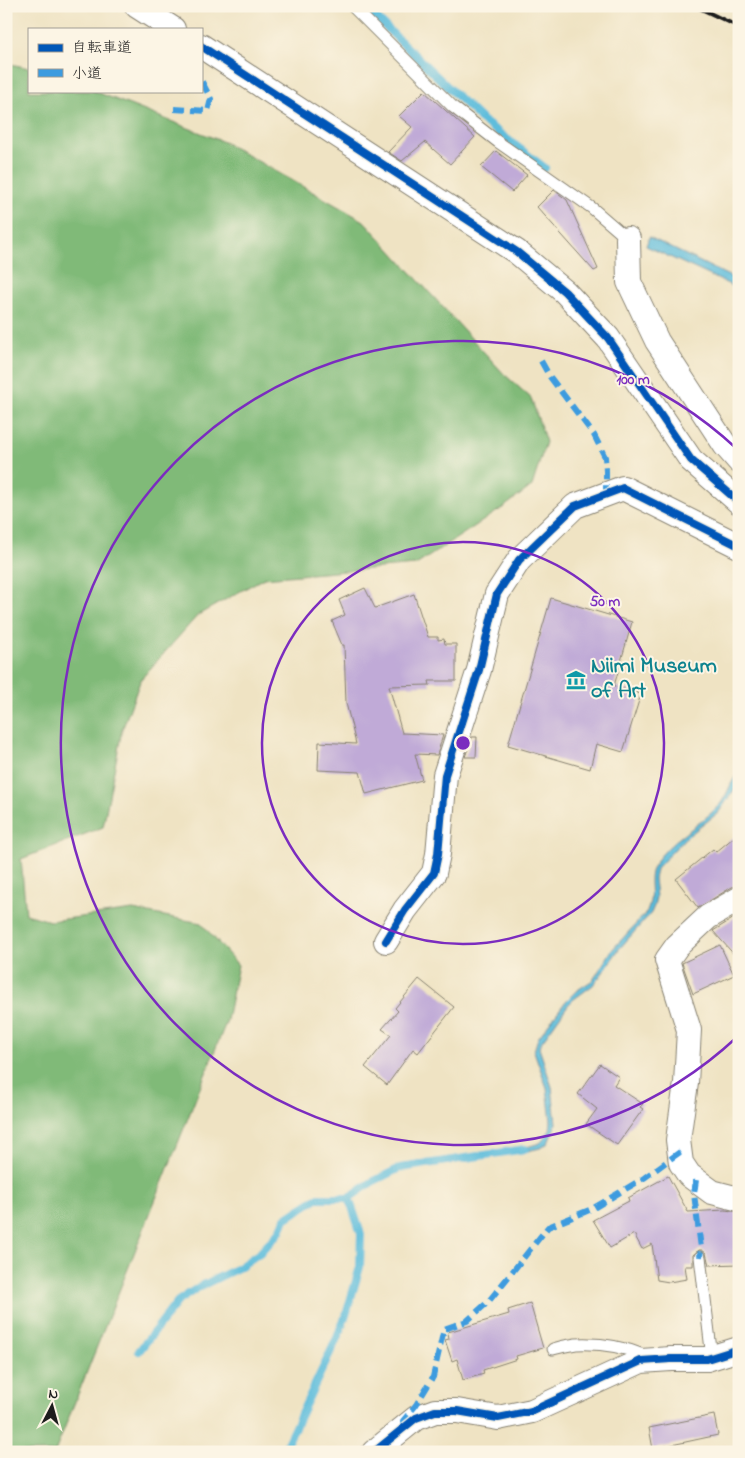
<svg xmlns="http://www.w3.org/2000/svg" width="745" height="1458" font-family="'Indie Flower','Klee One',sans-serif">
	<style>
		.forest { fill: #80ba78; stroke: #4e6b4a }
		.water { fill: #5ebddc; stroke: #3d6c7c }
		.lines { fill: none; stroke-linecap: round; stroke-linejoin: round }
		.stream { stroke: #5ebddc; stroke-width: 8 }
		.building { fill: #c0aad7 }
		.lane-casing { stroke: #868070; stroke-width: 13 }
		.street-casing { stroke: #868070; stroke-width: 26 }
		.lane { stroke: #fff; stroke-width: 11 }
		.street { stroke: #fff; stroke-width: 24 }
		.rail { stroke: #1c1c1c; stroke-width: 4 }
		.quiet { stroke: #3c9bdf; stroke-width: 6; stroke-dasharray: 12 6; stroke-linecap: butt }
		.cycleway-casing { stroke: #fcf5e5; stroke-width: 11 }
		.cycleway { stroke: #0057b8; stroke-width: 8 }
		.ring { fill: none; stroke: #7b2cbf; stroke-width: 2.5 }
		.labels { text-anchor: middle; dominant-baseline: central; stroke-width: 4; stroke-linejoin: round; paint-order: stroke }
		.culture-label { font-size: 22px; font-weight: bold; fill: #0d838f; stroke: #fcf5e5; text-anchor: start }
		.centre { fill: #7b2cbf; stroke: #fcf5e5; stroke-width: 2.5 }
		.ring-label { font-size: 15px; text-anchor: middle; font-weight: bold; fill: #7b2cbf; stroke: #fcf5e5; stroke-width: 4; stroke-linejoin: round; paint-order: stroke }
	</style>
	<rect width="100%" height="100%" fill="#fcf5e5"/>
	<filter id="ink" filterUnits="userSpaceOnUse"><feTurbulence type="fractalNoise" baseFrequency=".02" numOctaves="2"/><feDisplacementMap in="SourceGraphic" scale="10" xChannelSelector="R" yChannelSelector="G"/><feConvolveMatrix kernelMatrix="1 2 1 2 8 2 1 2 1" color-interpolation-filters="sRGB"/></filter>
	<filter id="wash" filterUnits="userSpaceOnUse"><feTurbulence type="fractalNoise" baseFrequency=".0096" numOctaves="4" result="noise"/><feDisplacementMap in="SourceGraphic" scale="20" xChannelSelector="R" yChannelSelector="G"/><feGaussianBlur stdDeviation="1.12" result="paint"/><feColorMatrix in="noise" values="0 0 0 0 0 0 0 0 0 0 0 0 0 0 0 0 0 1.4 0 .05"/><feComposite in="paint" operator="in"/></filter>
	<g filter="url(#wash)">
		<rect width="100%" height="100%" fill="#efe3c3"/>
		<path class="forest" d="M6,63L29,68V91H94L224,142L364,221L504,374L531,398L546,442L532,486L504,507L416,565L264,578L198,615L141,679L122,730L103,827L21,859L26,914L50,921L133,910L201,923L238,965L227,1020L55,1452H6Z"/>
		<g class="water">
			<path d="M649,237L739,281V289L646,246Z"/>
			<path d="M739,772V783L718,813L684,839L656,869L654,879L656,897L654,906L651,913L619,949L601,975L593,985L574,999L568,1005L540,1044L539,1048L552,1087L556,1124L548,1143L540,1148L527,1151H514L540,1143L544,1139L550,1130L551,1121L547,1088L534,1051L538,1038L566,1001L576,991L593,980L612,950L647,912C655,895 646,880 653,867C669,838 701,827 721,803C728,793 731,781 739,772Z"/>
		</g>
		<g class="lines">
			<g class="stream">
				<path d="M364,6L482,120L545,168"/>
				<path d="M139,1351L178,1301L199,1287L238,1268L261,1252L280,1231L285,1219L317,1198H349L372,1182L400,1168L525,1149"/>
				<path d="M283,1452L337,1338L346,1315L360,1267L361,1234L349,1198"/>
			</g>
		</g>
		<g id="blocks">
			<g class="building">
				<path d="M424,91L475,137L450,164L425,142L402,161L388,152L412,127L399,116Z"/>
				<path d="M496,151L527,175L512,192L481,167Z"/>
				<path d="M554,190L567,200L598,269L594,271L537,207Z"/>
				<path d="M365,588L375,608L414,594L428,637H438V640L444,639L445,644H456V681H429L430,685L389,686L402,733L443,735L437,755L415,754L422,780L366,794L360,772L318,770L319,742L356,744L346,703L344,645H342L332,621L345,615L339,600Z"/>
				<path d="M551,598L632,622L614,686L641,694L623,752L596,744L590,769L508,745Z"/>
				<path d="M472,737H477L476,757H465Z"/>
				<path d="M739,833V885L732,887L698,908L676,879L713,849L716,852Z"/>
				<path d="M739,915V960L713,931Z"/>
				<path d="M720,945L734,975L693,994L682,963Z"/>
				<path d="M419,979L454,1007L418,1053L413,1049L387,1085L365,1067L391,1035L382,1029L398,1011L395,1008Z"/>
				<path d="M600,1064L619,1077L614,1085L643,1104L640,1107L643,1109L617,1145L586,1124L597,1109L578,1094Z"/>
				<path d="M668,1176L688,1212L725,1210L739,1212V1264L709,1265L706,1253L702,1250H699L693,1255V1266H685L687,1279L669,1282L657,1280L652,1244L642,1249L634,1234L610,1248L593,1220L629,1201L628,1198Z"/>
				<path d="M530,1303L543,1348L516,1356L517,1359L483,1370L484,1374L463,1380L457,1359L452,1361L445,1340L449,1339L448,1332L509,1314L508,1310Z"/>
				<path d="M714,1415L718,1435L653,1449L649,1428Z"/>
			</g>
		</g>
	</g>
	<g filter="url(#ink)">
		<use href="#blocks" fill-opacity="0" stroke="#868070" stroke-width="1"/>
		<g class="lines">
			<defs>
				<g id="lane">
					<path d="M352,6L453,107L498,142L592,208L628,239"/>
					<path d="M700,1257L712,1358"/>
					<path d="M553,1349C560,1347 569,1345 576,1344C600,1343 625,1347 646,1356"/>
				</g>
				<g id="street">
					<path d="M137,6L173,29"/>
					<path d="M201,46L517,252L565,292L608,338L691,460L739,502"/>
					<path d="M628,239L629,282L657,341L725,445L739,461"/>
					<path d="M739,899L708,917L677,946L667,960L689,1030L686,1083L678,1140L681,1163L689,1175L712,1192L739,1199"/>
					<path d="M386,941L405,910L434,873L438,854L445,775L479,670L497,594L519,560L575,506L623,488L739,546"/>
					<path d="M374,1452L416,1418L435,1411H457L498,1418L532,1411L641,1361L671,1359H707L739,1349"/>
				</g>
			</defs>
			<use href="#lane" class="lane-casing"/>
			<use href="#street" class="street-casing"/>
			<use href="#lane" class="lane"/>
			<use href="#street" class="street"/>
			<path class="rail" d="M695,6L739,27"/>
			<g class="quiet">
				<path d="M174,109L208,111L211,99L201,80"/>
				<path d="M541,361L550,377L594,435L605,457L606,471V494"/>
				<path d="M696,1180L694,1194L701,1248L700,1257"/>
				<path d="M403,1425V1421L416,1405L433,1377L444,1329L467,1321L489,1301L548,1227L592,1209L644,1178L680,1152"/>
			</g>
			<defs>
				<g id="cycleway">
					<path d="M201,46L517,252L565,292L608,338L691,460L739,502"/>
					<path d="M386,941L405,910L434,873L438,854L445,775L479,670L497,594L519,560L575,506L623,488L739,546"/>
					<path d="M374,1452L416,1418L435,1411H457L498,1418L532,1411L641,1361L671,1359H707L739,1349"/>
				</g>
			</defs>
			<use href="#cycleway" class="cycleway-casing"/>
			<use href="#cycleway" class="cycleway"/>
		</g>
	</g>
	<g class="ring">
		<circle cx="463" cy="743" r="201"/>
		<path d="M737 1037A402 402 0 1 1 737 449"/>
	</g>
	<defs>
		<symbol id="museum-bare" viewBox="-9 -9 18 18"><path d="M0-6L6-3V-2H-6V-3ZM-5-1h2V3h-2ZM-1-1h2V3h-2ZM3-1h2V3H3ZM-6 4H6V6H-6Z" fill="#0f9aa8" stroke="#fcf5e5" stroke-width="2.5" paint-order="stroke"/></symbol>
	</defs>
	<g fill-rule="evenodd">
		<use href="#museum-bare" x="562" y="666" width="28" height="28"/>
	</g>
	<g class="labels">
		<g class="culture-label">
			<text x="591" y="667">Niimi Museum<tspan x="591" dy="25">of Art</tspan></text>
		</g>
	</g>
	<circle cx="463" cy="743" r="8" class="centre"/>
	<g class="ring-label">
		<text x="633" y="384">100 m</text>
		<text x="605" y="606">50 m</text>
	</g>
	<rect width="745" height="1458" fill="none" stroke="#fcf5e5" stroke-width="25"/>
	<rect x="28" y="28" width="175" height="65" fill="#fcf5e5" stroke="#a29e95"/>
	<rect x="38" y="44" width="25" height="8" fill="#0057b8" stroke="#a29e95"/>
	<text x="72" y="52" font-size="15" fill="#1c1c1c">自転車道</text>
	<rect x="38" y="69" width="25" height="8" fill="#3c9bdf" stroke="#a29e95"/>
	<text x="72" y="78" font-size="15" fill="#1c1c1c">小道</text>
	<g transform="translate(52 1406) rotate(6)" stroke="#fcf5e5" stroke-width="4" paint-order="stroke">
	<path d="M0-4L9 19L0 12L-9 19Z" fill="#1c1c1c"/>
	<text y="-8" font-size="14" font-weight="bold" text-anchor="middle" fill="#1c1c1c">N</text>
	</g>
</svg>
